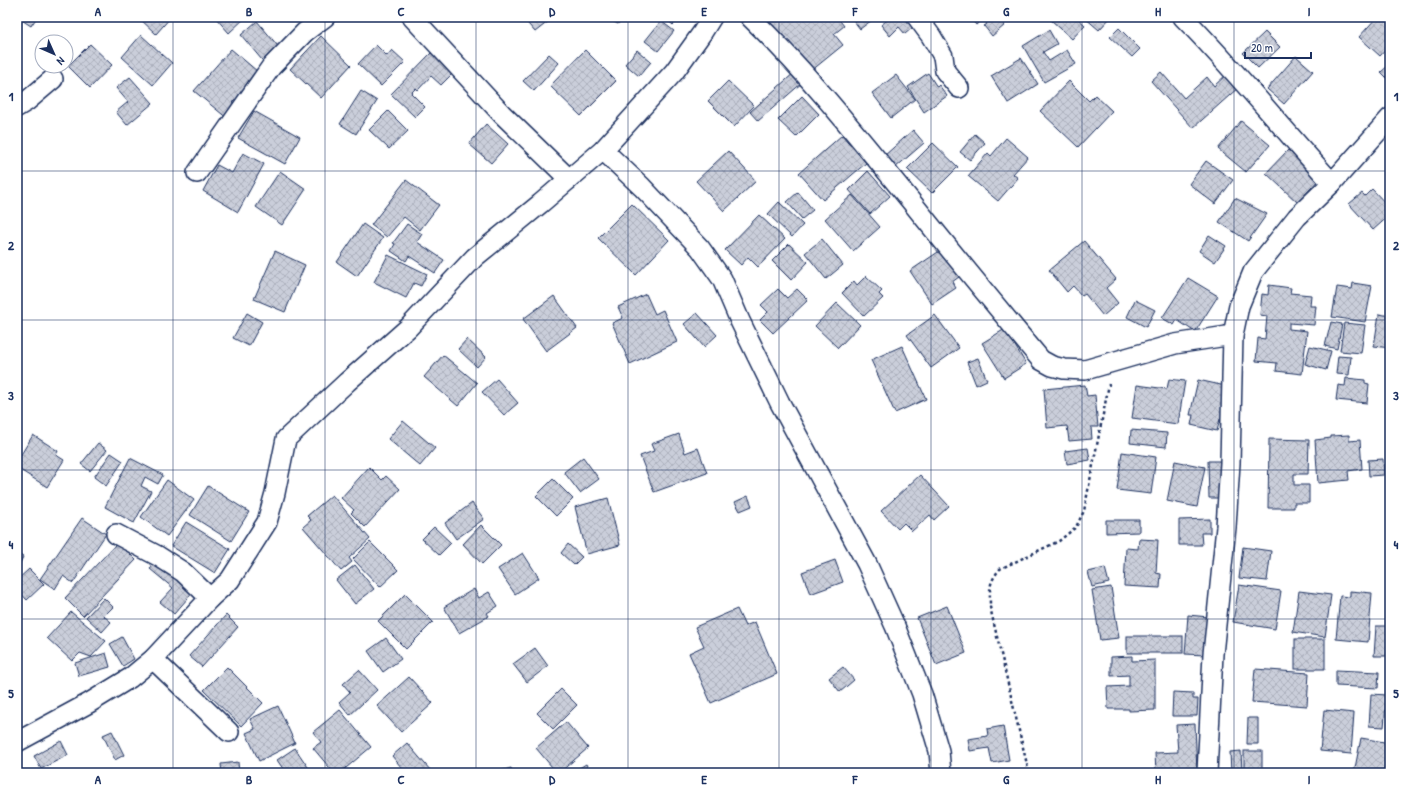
<svg xmlns="http://www.w3.org/2000/svg" width="1407" height="790" font-family="'Patrick Hand',sans-serif">
	<style>
		.building { fill: url(#building-cross-hatch); stroke: #1b2f5e }
		.lines { fill: none; stroke-linecap: round; stroke-linejoin: round }
		.street-casing { stroke: #1b2f5e; stroke-width: 22 }
		.path { stroke: #1b2f5e; stroke-width: 2.5; stroke-dasharray: 3 3; stroke-linecap: butt }
		.street { stroke: #fff; stroke-width: 19 }
		.grid { fill: none; stroke: #1b2f5e; stroke-width: 1; stroke-opacity: 0.55 }
		.neatline { fill: none; stroke: #1b2f5e; stroke-width: 1.5 }
		.grid-label { font-size: 13px; text-anchor: middle; font-weight: bold; fill: #1b2f5e }
	</style>
	<defs>
		<pattern id="building-cross-hatch" width="8" height="8" patternUnits="userSpaceOnUse"><rect width="8" height="8" fill="#caceda"/><path d="M0 0l8 8M0 8l8-8" fill="none" stroke="#adb1be"/></pattern>
	</defs>
	<rect width="100%" height="100%" fill="#fff"/>
	<filter id="ink" filterUnits="userSpaceOnUse"><feTurbulence type="fractalNoise" baseFrequency=".025" numOctaves="2"/><feDisplacementMap in="SourceGraphic" scale="8" xChannelSelector="R" yChannelSelector="G"/><feConvolveMatrix kernelMatrix="1 2 1 2 8 2 1 2 1" color-interpolation-filters="sRGB"/></filter>
	<g filter="url(#ink)">
		<g class="building">
			<path d="M17,17H37L31,26Z"/>
			<path d="M138,17H171L156,34Z"/>
			<path d="M215,17H246L229,33Z"/>
			<path d="M522,17H546L549,21L535,32Z"/>
			<path d="M604,17H622L618,24Z"/>
			<path d="M664,17H681L673,25Z"/>
			<path d="M766,17H837L844,26L834,34L843,45L811,71Z"/>
			<path d="M851,17H876L860,29Z"/>
			<path d="M891,17H911L917,24L905,34L899,27L890,36L881,25Z"/>
			<path d="M969,17H999L1005,25L992,36L984,26L987,24L983,19L976,25Z"/>
			<path d="M1053,17H1076L1085,25L1072,39L1051,20Z"/>
			<path d="M1084,17H1111L1099,30Z"/>
			<path d="M1377,17H1390V45L1380,56L1359,37Z"/>
			<path d="M257,21L283,52L267,66L241,35Z"/>
			<path d="M661,21L674,31L658,51L645,41Z"/>
			<path d="M1119,28L1140,49L1132,57L1110,37Z"/>
			<path d="M1049,30L1057,44L1043,52L1049,61L1067,50L1076,64L1044,82L1023,46Z"/>
			<path d="M1265,32L1280,47L1258,68L1243,53Z"/>
			<path d="M141,35L172,63L153,85L122,57Z"/>
			<path d="M321,36L351,65L321,98L290,69Z"/>
			<path d="M90,44L112,65L90,88L68,66Z"/>
			<path d="M376,45L387,56L392,50L405,62L381,86L358,64Z"/>
			<path d="M231,49L264,77L228,119L194,91Z"/>
			<path d="M585,50L616,81L581,116L550,86Z"/>
			<path d="M637,50L651,62L639,76L625,64Z"/>
			<path d="M431,53L453,73L441,85L431,76L418,90L416,88L411,93L425,107L415,117L391,94Z"/>
			<path d="M549,54L559,63L534,91L523,81Z"/>
			<path d="M1296,56L1313,71L1284,104L1267,89Z"/>
			<path d="M1021,58L1038,84L1008,103L991,76Z"/>
			<path d="M1390,64V81L1381,72Z"/>
			<path d="M795,72L803,82L758,121L750,112Z"/>
			<path d="M1161,72L1184,98L1207,77L1214,86L1227,74L1239,87L1193,128L1151,81Z"/>
			<path d="M928,73L937,87L939,85L947,96L924,112L908,87Z"/>
			<path d="M896,75L915,99L891,118L872,93Z"/>
			<path d="M130,77L153,103L127,125L116,112L128,102L116,88Z"/>
			<path d="M728,81L754,106L734,127L708,101Z"/>
			<path d="M1069,81L1089,101L1095,95L1112,111L1078,147L1040,111Z"/>
			<path d="M361,91L377,101L356,134L340,124Z"/>
			<path d="M802,96L819,114L796,137L778,120Z"/>
			<path d="M254,111L300,137L285,164L238,138Z"/>
			<path d="M388,111L408,131L389,149L369,130Z"/>
			<path d="M1241,121L1270,145L1246,172L1218,149Z"/>
			<path d="M486,124L508,144L491,163L469,144Z"/>
			<path d="M913,130L924,143L895,168L884,156Z"/>
			<path d="M975,134L985,143L970,160L960,152Z"/>
			<path d="M842,135L866,163L823,200L799,173Z"/>
			<path d="M1006,138L1028,157L1013,174L1018,178L998,201L968,176L988,153L991,156Z"/>
			<path d="M933,143L958,167L932,193L907,169Z"/>
			<path d="M1288,150L1319,179L1298,203L1266,173Z"/>
			<path d="M728,151L756,181L724,211L696,181Z"/>
			<path d="M243,153L264,164L238,212L203,191L217,165L232,173Z"/>
			<path d="M1206,161L1233,180L1215,204L1189,184Z"/>
			<path d="M280,171L306,189L282,225L256,207Z"/>
			<path d="M868,171L890,196L870,214L849,190Z"/>
			<path d="M406,180L439,205L420,230L404,217L387,237L371,225Z"/>
			<path d="M1372,189L1390,208V215L1373,230L1349,204L1362,193L1365,196Z"/>
			<path d="M798,192L813,210L802,219L787,202Z"/>
			<path d="M852,195L880,227L853,251L825,219Z"/>
			<path d="M1235,198L1267,214L1248,241L1219,222Z"/>
			<path d="M779,202L803,225L792,237L768,214Z"/>
			<path d="M632,204L669,240L636,275L598,238Z"/>
			<path d="M759,215L785,239L758,267L748,257L741,265L725,250Z"/>
			<path d="M363,224L383,238L357,276L337,262Z"/>
			<path d="M407,224L422,234L417,242L444,260L435,273L409,256L406,261L391,251L395,244L393,243Z"/>
			<path d="M1209,235L1226,246L1215,262L1199,251Z"/>
			<path d="M822,239L843,265L826,279L805,253Z"/>
			<path d="M1084,241L1116,279L1106,288L1118,303L1103,316L1085,294L1082,296L1073,286L1067,292L1049,270Z"/>
			<path d="M789,244L808,262L791,280L772,261Z"/>
			<path d="M941,250L959,277L952,282L956,288L932,304L910,271Z"/>
			<path d="M275,251L305,265L285,312L254,299Z"/>
			<path d="M388,255L427,274L421,286L414,283L406,298L374,282Z"/>
			<path d="M866,276L882,291L879,294L883,298L864,316L842,293L854,281L857,285Z"/>
			<path d="M1188,278L1218,296L1195,332L1177,320L1174,325L1162,318Z"/>
			<path d="M1353,283L1372,286L1365,322L1332,317L1337,287L1352,289Z"/>
			<path d="M1269,285L1291,288L1290,293L1311,295L1310,306H1316L1314,325L1289,323V329L1307,331L1302,374L1276,371L1277,363L1256,361L1258,338L1265,339L1267,316L1260,315L1262,294L1268,295Z"/>
			<path d="M778,289L787,298L797,289L808,300L773,333L760,320L768,312L761,305Z"/>
			<path d="M646,294L655,314L663,310L677,342L630,364L612,323L623,318L618,307Z"/>
			<path d="M554,296L577,328L546,351L523,319Z"/>
			<path d="M1135,300L1155,310L1146,327L1127,317Z"/>
			<path d="M837,303L860,325L838,348L815,326Z"/>
			<path d="M247,313L262,322L249,346L233,338Z"/>
			<path d="M697,313L717,335L704,347L684,324Z"/>
			<path d="M1379,314L1390,316V348L1374,346Z"/>
			<path d="M935,315L959,348L931,368L907,335Z"/>
			<path d="M1331,322L1342,324L1337,349L1325,346Z"/>
			<path d="M1344,323L1365,325L1361,353L1340,351Z"/>
			<path d="M1005,329L1026,364L1004,378L982,343Z"/>
			<path d="M467,339L486,357L477,367L458,349Z"/>
			<path d="M902,346L926,399L895,413L871,360Z"/>
			<path d="M1310,346L1331,351L1326,370L1305,364Z"/>
			<path d="M443,355L477,383L458,406L424,377Z"/>
			<path d="M1338,356L1351,357L1349,375L1336,374Z"/>
			<path d="M978,358L987,380L976,385L967,362Z"/>
			<path d="M1346,378L1365,380V383L1369,384L1367,403L1336,400L1338,385L1345,386Z"/>
			<path d="M497,379L518,403L504,415L482,392Z"/>
			<path d="M1169,379L1185,381L1178,424L1132,418L1137,385L1167,389Z"/>
			<path d="M1198,380L1230,387L1223,420L1220,419L1217,431L1191,425L1193,415H1190Z"/>
			<path d="M1085,385L1087,396L1095,395L1098,427H1091L1092,439L1069,441L1067,426L1047,428L1044,389Z"/>
			<path d="M403,421L435,448L420,466L388,439Z"/>
			<path d="M1131,430L1167,433L1166,447L1130,443Z"/>
			<path d="M679,434L685,453L698,448L707,473L654,492L640,456L654,451L651,444Z"/>
			<path d="M33,435L58,451L56,455L64,460L47,487L17,468V461Z"/>
			<path d="M1349,435V441L1360,440L1362,469L1348,471L1349,480L1318,483L1315,440L1331,438V436Z"/>
			<path d="M1269,439L1309,440L1308,474H1294V485H1309V503H1294V508H1268Z"/>
			<path d="M98,443L107,450L90,471L81,464Z"/>
			<path d="M1088,448L1090,460L1067,464L1065,451Z"/>
			<path d="M1122,452L1156,457L1151,494L1117,490Z"/>
			<path d="M111,453L123,461L106,486L94,477Z"/>
			<path d="M583,457L599,479L580,493L564,472Z"/>
			<path d="M130,458L163,475L158,484L145,477L141,486L151,491L134,523L105,507Z"/>
			<path d="M1383,459L1384,475L1369,476L1368,460Z"/>
			<path d="M1175,461L1205,467L1197,507L1167,501Z"/>
			<path d="M1208,461H1225V498H1209Z"/>
			<path d="M369,467L382,480L386,476L400,489L365,527L351,513L354,510L341,498Z"/>
			<path d="M920,475L949,506L934,520L930,515L912,531L904,523L898,529L881,511Z"/>
			<path d="M553,479L573,499L556,516L536,496Z"/>
			<path d="M167,480L194,500L167,536L141,517Z"/>
			<path d="M208,486L249,512L231,541L190,515Z"/>
			<path d="M332,495L370,539L349,558L352,562L341,571L303,527L311,520L307,516Z"/>
			<path d="M748,496L752,506L740,511L735,502Z"/>
			<path d="M608,498L620,545L587,554L575,507Z"/>
			<path d="M472,503L484,519L456,539L445,523Z"/>
			<path d="M82,518L106,534L73,583L63,576L55,589L40,579Z"/>
			<path d="M1210,519V533H1201L1202,545H1179V520Z"/>
			<path d="M1106,520H1139V532L1106,533Z"/>
			<path d="M186,522L230,549L215,573L171,546Z"/>
			<path d="M481,525L501,545L482,564L463,544Z"/>
			<path d="M434,527L451,543L439,555L422,539Z"/>
			<path d="M1139,539L1158,540L1156,573L1161,574L1160,588L1124,586L1126,548L1138,549Z"/>
			<path d="M118,542L136,560L83,616L65,598Z"/>
			<path d="M370,542L398,570L380,587L353,559Z"/>
			<path d="M568,544L582,557L574,565L561,553Z"/>
			<path d="M1243,547L1271,551L1267,581L1239,578Z"/>
			<path d="M17,553L23,557L17,569Z"/>
			<path d="M523,553L539,578L515,594L498,569Z"/>
			<path d="M158,559L195,590L174,614L160,602L173,588L150,569Z"/>
			<path d="M835,560L843,582L810,594L802,572Z"/>
			<path d="M355,565L374,589L355,604L336,580Z"/>
			<path d="M1105,568L1109,583L1092,587L1088,572Z"/>
			<path d="M29,569L44,584L27,600L17,589V580Z"/>
			<path d="M1239,585L1281,591L1275,629L1233,622Z"/>
			<path d="M1111,587L1119,638L1100,640L1092,590Z"/>
			<path d="M474,589L479,598L489,592L498,606L487,613L489,616L459,633L444,607Z"/>
			<path d="M1299,591L1331,595L1325,637L1293,632Z"/>
			<path d="M1350,591L1372,593L1368,642L1336,639L1340,596L1350,597Z"/>
			<path d="M405,594L433,622L406,649L378,621Z"/>
			<path d="M104,598L113,607L104,616L111,622L102,632L86,617Z"/>
			<path d="M947,606L966,653L936,665L917,618Z"/>
			<path d="M737,609L745,626L755,622L777,674L711,703L689,653L704,646L695,627Z"/>
			<path d="M71,612L106,641L91,657L80,653L72,661L47,638Z"/>
			<path d="M226,615L238,627L202,667L189,656Z"/>
			<path d="M1188,615L1209,617L1205,655L1185,654Z"/>
			<path d="M1376,626H1390L1387,656H1374Z"/>
			<rect x="1127" y="636" width="56" height="17"/>
			<path d="M122,637L134,659L123,666L110,644Z"/>
			<path d="M386,638L401,659L383,672L368,651Z"/>
			<rect x="1295" y="639" width="30" height="30"/>
			<path d="M535,648L548,666L527,682L513,664Z"/>
			<path d="M106,653L110,667L79,676L75,663Z"/>
			<path d="M1132,656V661L1155,660V710L1129,711V709H1108L1107,687L1129,686V675L1111,676V657Z"/>
			<path d="M227,667L263,703L241,726L204,690Z"/>
			<path d="M843,667L854,680L840,692L829,678Z"/>
			<path d="M1255,669L1309,673L1307,706L1252,702Z"/>
			<path d="M359,670L377,690L350,715L339,702L350,692L343,684Z"/>
			<path d="M1336,670L1379,672L1378,688L1336,686Z"/>
			<path d="M409,677L433,703L401,732L377,706Z"/>
			<path d="M561,689L577,705L553,729L537,713Z"/>
			<path d="M1173,692L1193,693V699H1198L1197,716H1172Z"/>
			<path d="M1371,694L1387,695L1384,727L1369,726Z"/>
			<path d="M278,706L295,743L259,761L246,733L255,729L250,719Z"/>
			<path d="M340,710L371,747L340,773H334L313,748L321,742L313,732Z"/>
			<path d="M1324,710L1354,713L1351,754L1320,751Z"/>
			<path d="M1248,718H1258V744H1247Z"/>
			<path d="M566,722L588,748L559,773H557L536,748Z"/>
			<path d="M1195,724L1197,773H1156L1155,753L1178,752L1176,725Z"/>
			<path d="M1003,726L1009,760L992,763L989,748L970,751L968,739L988,736L987,729Z"/>
			<path d="M112,731L124,755L115,760L103,735Z"/>
			<path d="M1361,738L1390,743L1384,773H1354Z"/>
			<path d="M61,741L68,755L41,769L34,756Z"/>
			<path d="M407,743L431,771L428,773H406L392,756Z"/>
			<path d="M295,748L312,773H286L277,760Z"/>
			<path d="M1241,751L1242,773H1231L1230,752Z"/>
			<rect x="1244" y="751" width="18" height="22"/>
			<path d="M238,762L239,773H222L221,764Z"/>
			<path d="M586,764L591,773H571Z"/>
			<path d="M511,768L513,773H493Z"/>
		</g>
		<g class="lines">
			<defs>
				<g id="street">
					<path d="M412,17L502,114L569,179"/>
					<path d="M750,17C808,73 859,138 910,200C953,254 997,307 1041,360L1052,366L1064,369L1085,370L1175,344L1233,335"/>
					<path d="M917,17L931,36L943,56L945,71L959,88"/>
					<path d="M1183,17C1235,70 1282,128 1332,183"/>
					<path d="M17,107L27,101L53,79"/>
					<path d="M603,150L642,187L700,248L722,279L740,321L780,403L867,564L895,626L922,694L939,751L941,773"/>
					<path d="M197,173L271,67L305,32L325,17"/>
					<path d="M116,534L158,556L183,572L210,598"/>
					<path d="M153,659L229,732"/>
					<path d="M17,742L89,703L130,678L153,659L210,598L230,580L267,522L275,493L286,439L347,382L408,328L475,257L540,204L603,150L674,72L702,33L712,17"/>
					<path d="M1207,773L1213,654L1226,527L1230,463L1233,335L1239,306L1253,272L1297,217L1332,183L1390,118"/>
				</g>
			</defs>
			<use href="#street" class="street-casing"/>
			<path class="path" d="M1029,773L990,607C990,589 988,583 1000,569L1059,541L1076,527L1084,511L1109,384"/>
			<use href="#street" class="street"/>
		</g>
	</g>
	<path class="grid" d="M173,17V773M325,17V773M476,17V773M628,17V773M779,17V773M931,17V773M1082,17V773M1234,17V773M17,171H1390M17,320H1390M17,470H1390M17,619H1390"/>
	<rect width="1407" height="790" fill="none" stroke="#fff" stroke-width="44"/>
	<g transform="translate(54 54) rotate(135)"><circle r="19" fill="#ffffff" stroke="#a4acbf"/>
	<path d="M0-3L7 15L0 10L-7 15Z" fill="#1b2f5e"/>
	<text y="-6" font-size="11" font-weight="bold" text-anchor="middle" fill="#1b2f5e">N</text>
	</g>
	<path d="M1245 52v6h66v-6" fill="none" stroke="#1b2f5e" stroke-width="2"/>
	<text x="1251" y="52" font-size="12" fill="#1b2f5e" stroke="#ffffff" stroke-width="3" paint-order="stroke">20 m</text>
	<rect x="22" y="22" width="1363" height="746" class="neatline"/>
	<g class="grid-label">
		<text x="98" y="16">A</text>
		<text x="249" y="16">B</text>
		<text x="401" y="16">C</text>
		<text x="552" y="16">D</text>
		<text x="704" y="16">E</text>
		<text x="855" y="16">F</text>
		<text x="1006" y="16">G</text>
		<text x="1158" y="16">H</text>
		<text x="1309" y="16">I</text>
		<text x="11" y="101">1</text>
		<text x="1396" y="101">1</text>
		<text x="11" y="250">2</text>
		<text x="1396" y="250">2</text>
		<text x="11" y="400">3</text>
		<text x="1396" y="400">3</text>
		<text x="11" y="549">4</text>
		<text x="1396" y="549">4</text>
		<text x="11" y="698">5</text>
		<text x="1396" y="698">5</text>
		<text x="98" y="784">A</text>
		<text x="249" y="784">B</text>
		<text x="401" y="784">C</text>
		<text x="552" y="784">D</text>
		<text x="704" y="784">E</text>
		<text x="855" y="784">F</text>
		<text x="1006" y="784">G</text>
		<text x="1158" y="784">H</text>
		<text x="1309" y="784">I</text>
	</g>
</svg>
